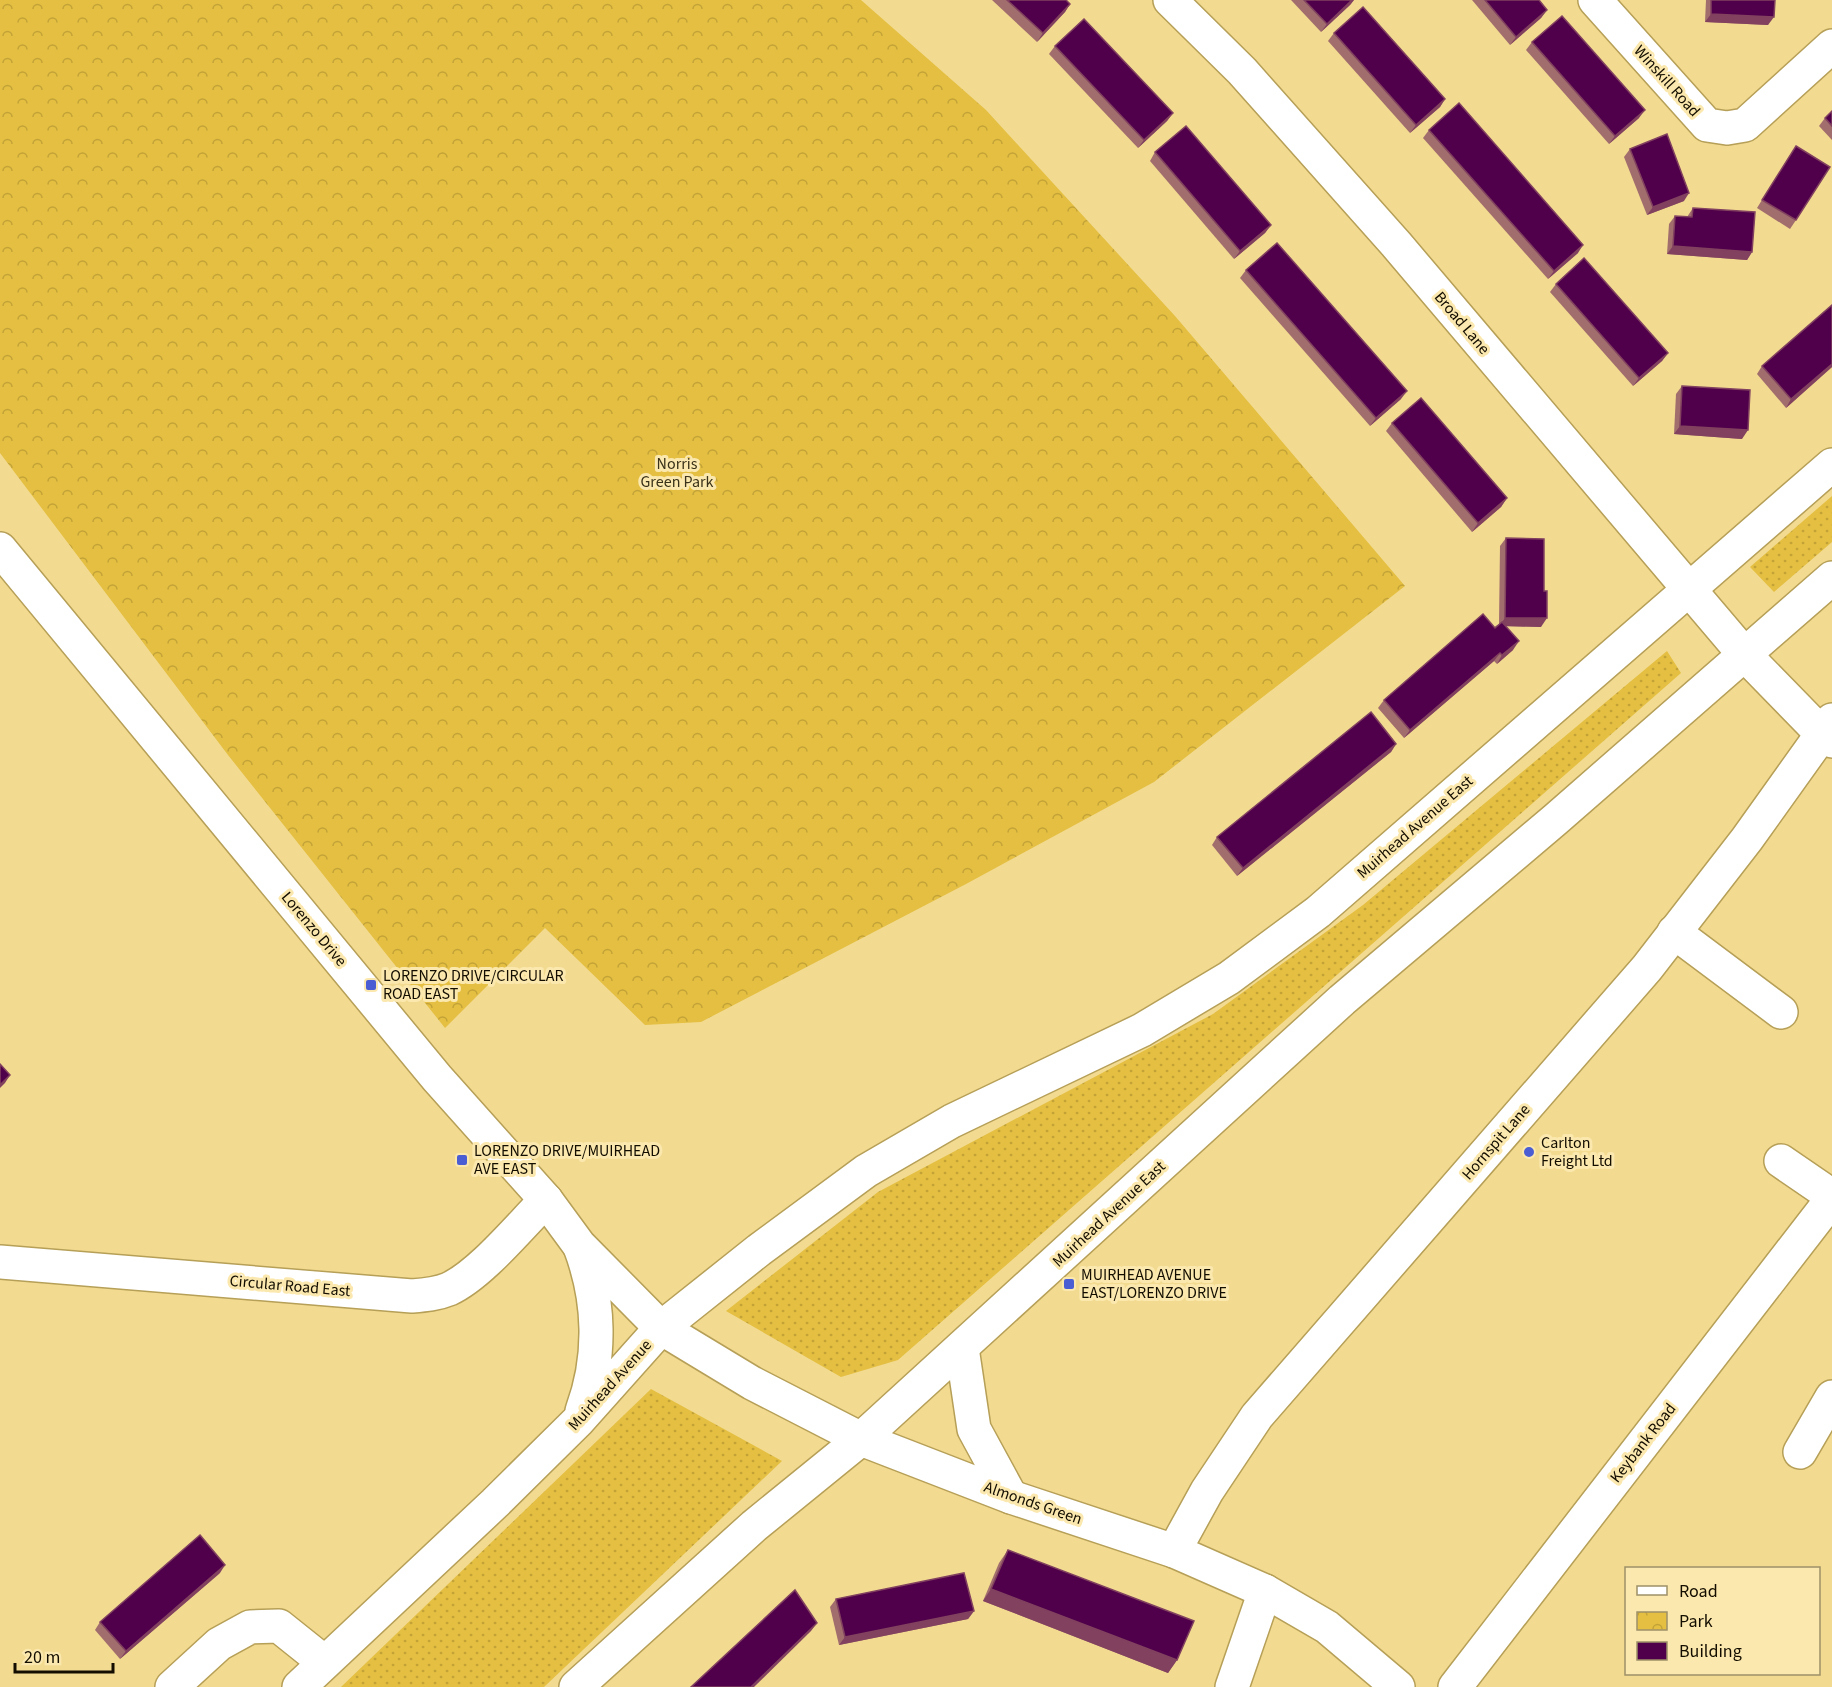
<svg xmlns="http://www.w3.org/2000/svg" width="1832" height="1687" font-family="'Source Sans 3',sans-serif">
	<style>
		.grass { fill: url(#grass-dots) }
		.park { fill: url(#park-crowns) }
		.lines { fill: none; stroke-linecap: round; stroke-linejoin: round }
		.minor-casing { stroke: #b69f57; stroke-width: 36 }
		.minor { stroke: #fff; stroke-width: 33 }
		.wall { fill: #a16d6d }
		.shaded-wall { fill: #81415f }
		.building { fill: #50004a; stroke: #81415f; stroke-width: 1.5 }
		.poi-dot { fill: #4b5dd2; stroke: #fbe8ae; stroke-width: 2 }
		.labels { text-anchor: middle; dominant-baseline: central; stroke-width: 6; stroke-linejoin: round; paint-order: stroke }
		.street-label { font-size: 16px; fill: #130d00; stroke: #fbe8ae }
		.park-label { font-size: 16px; fill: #393119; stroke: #fbe8ae }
		.poi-label { font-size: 16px; fill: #130d00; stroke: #fbe8ae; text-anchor: start }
	</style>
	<defs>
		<pattern id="grass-dots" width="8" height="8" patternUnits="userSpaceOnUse" patternTransform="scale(1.5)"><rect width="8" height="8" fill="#e4bf41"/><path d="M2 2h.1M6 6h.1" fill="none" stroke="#c3a337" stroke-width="1.8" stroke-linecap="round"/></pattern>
		<pattern id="park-crowns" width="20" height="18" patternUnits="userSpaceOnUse" patternTransform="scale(1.5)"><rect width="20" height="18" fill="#e4bf41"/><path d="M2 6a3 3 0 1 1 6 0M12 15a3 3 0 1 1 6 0" fill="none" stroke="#c3a337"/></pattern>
	</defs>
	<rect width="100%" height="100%" fill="#f2da90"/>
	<g class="grass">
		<path d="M1832,496V542L1774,592L1750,567Z"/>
		<path d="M1667,651L1681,673L898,1360L841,1377L726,1311L878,1192L1213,1014L1363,905Z"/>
		<path d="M651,1389L782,1461L544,1687H341Z"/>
	</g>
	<path class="park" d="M0,0H861L986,110L1175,316L1405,586L1154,782L966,884L701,1022L645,1025L545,928L445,1028L228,755L0,453Z"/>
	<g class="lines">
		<defs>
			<g id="minor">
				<path d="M1170,0L1242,71L1396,244L1744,654L1822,734L1832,741"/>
				<path d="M1595,0L1707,125L1727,128L1745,125L1832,46"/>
				<path d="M0,549L437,1078L546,1200L579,1245L661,1328L752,1383L861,1439L1011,1497L1174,1551L1265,1591L1327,1627L1398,1687"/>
				<path d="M1674,932L1781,1012"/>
				<path d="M1781,1161L1832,1196"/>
				<path d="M580,1247C600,1300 602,1357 582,1411"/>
				<path d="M0,1262L412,1296C425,1295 437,1294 449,1289C481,1274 519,1227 546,1200"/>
				<path d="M962,1348L974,1429L1011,1497"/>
				<path d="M1800,1452L1832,1397"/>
				<path d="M1174,1551L1207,1491L1257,1416L1647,968L1747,839L1832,720"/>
				<path d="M172,1687L219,1644L250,1627L279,1626L324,1662"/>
				<path d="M299,1687L495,1503L578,1421L661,1328L759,1250L866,1171L952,1121L1142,1030L1229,978L1318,912L1832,465"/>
				<path d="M576,1687L754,1526L861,1439L1342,1000L1556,819L1832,578"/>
				<path d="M1232,1687L1265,1591"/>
				<path d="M1455,1687L1832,1199"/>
			</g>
		</defs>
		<use href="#minor" class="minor-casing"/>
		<use href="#minor" class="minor"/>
	</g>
	<g class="wall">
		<path d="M992,0H1066L1070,4L1065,12L1037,42Z"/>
		<path d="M1291,0H1354L1350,5L1321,32Z"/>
		<path d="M1472,0H1539L1547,10L1541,18L1510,45Z"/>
		<path d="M1706,0H1775L1768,25L1705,22Z"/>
		<path d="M1334,33L1445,99L1440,107L1410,133L1328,41Z"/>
		<path d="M1532,42L1639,118L1609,144L1526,50Z"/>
		<path d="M1055,46L1173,113L1167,121L1138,148L1049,54Z"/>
		<path d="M1832,111V140L1819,126L1825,118Z"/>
		<path d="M1429,130L1578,253L1548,279L1423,138Z"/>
		<path d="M1796,146V220L1790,229L1757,208Z"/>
		<path d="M1630,149L1684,201L1647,215L1624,157Z"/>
		<path d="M1155,152L1271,225L1265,233L1234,259L1150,161Z"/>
		<path d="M1693,208L1752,252L1747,260L1667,254L1669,224L1675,216L1687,217Z"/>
		<path d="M1246,270L1401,399L1370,426L1240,278Z"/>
		<path d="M1556,284L1668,353L1662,361L1633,386L1550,292Z"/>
		<path d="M1762,366L1832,367L1786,408L1757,374Z"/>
		<path d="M1682,386L1742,439L1674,434L1676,394Z"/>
		<path d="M1392,423L1507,498L1501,507L1472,532L1386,431Z"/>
		<path d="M1506,538L1541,627L1506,626L1513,650L1497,664L1494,661L1404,738L1378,708L1384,700L1499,624L1500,546Z"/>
		<path d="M1396,744L1391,752L1237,876L1212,845L1217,837Z"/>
		<path d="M1008,1550L1177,1660L1168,1673L983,1601L999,1563Z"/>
		<path d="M220,1573L120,1659L95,1630L100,1622Z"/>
		<path d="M836,1599L974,1611L968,1619L839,1645L830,1607Z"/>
	</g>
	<g class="shaded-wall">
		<path d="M1352,0H1354L1350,5L1321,32L1327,24Z"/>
		<path d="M1070,4L1065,12L1037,42L1043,33Z"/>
		<path d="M1547,10L1541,18L1510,45L1516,37Z"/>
		<path d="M1711,14L1774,17L1768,25L1705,22Z"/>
		<path d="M1445,99L1440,107L1410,133L1416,125Z"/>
		<path d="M1645,110L1639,118L1609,144L1615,136Z"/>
		<path d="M1173,113L1167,121L1138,148L1144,140Z"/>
		<path d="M1689,193L1684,201L1647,215L1653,207Z"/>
		<path d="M1271,225L1265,233L1234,259L1240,251Z"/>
		<path d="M1583,245L1578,253L1548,279L1554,271Z"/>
		<path d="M1673,246L1752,252L1747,260L1667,254Z"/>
		<path d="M1668,353L1662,361L1633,386L1639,378Z"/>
		<path d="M1832,364V367L1786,408L1791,399Z"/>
		<path d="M1407,391L1401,399L1370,426L1376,418Z"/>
		<path d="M1680,426L1748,430L1742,439L1674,434Z"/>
		<path d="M1507,498L1501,507L1472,532L1478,523Z"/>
		<path d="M1505,618H1547L1541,627L1499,626Z"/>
		<path d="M1519,641L1513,650L1497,664L1502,655Z"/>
		<path d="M1500,653L1494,661L1404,738L1410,730Z"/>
		<path d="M1396,744L1391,752L1237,876L1243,868Z"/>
		<path d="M10,1075L5,1083L0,1088V1085Z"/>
		<path d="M225,1565L220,1573L120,1659L126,1651Z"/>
		<path d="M991,1589L1177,1660L1168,1673L983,1601Z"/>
		<path d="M974,1611L968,1619L839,1645L845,1637Z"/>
		<path d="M817,1623L811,1631L754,1687H751Z"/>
	</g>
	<g class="building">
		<path d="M1007,0H1066L1070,4L1043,33Z"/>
		<path d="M1304,0H1352L1327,24Z"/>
		<path d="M1485,0H1539L1547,10L1516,37Z"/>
		<path d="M1711,0H1775L1774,17L1711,14Z"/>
		<path d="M1363,7L1445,99L1416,125L1334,33Z"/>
		<path d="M1562,16L1645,110L1615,136L1532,42Z"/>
		<path d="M1084,19L1173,113L1144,140L1055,46Z"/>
		<path d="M1459,103L1583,245L1554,271L1429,130Z"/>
		<path d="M1832,111V126L1825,118Z"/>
		<path d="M1186,126L1271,225L1240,251L1155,152Z"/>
		<path d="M1667,134L1689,193L1653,207L1630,149Z"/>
		<path d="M1796,146L1830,167L1796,220L1762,200Z"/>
		<path d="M1693,208L1755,212L1752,252L1673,246L1675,216L1692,217Z"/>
		<path d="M1277,243L1407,391L1376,418L1246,270Z"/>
		<path d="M1584,258L1668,353L1639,378L1556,284Z"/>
		<path d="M1832,305V364L1791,399L1762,366Z"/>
		<path d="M1682,386L1750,390L1748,430L1680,426Z"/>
		<path d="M1421,398L1507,498L1478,523L1392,423Z"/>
		<path d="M1506,538L1544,539V591H1547V618H1505Z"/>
		<path d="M1483,614L1495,628L1502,622L1519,641L1502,655L1500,653L1410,730L1384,700Z"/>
		<path d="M1371,712L1396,744L1243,868L1217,837Z"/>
		<path d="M0,1064L10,1075L0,1085Z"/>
		<path d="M200,1535L225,1565L126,1651L100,1622Z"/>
		<path d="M1008,1550L1194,1621L1177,1660L991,1589Z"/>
		<path d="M964,1573L974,1611L845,1637L836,1599Z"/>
		<path d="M795,1590L817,1623L751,1687H691Z"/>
	</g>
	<g class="poi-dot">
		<rect x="365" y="979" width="12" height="12" rx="3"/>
		<circle cx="1529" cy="1152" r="6"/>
		<rect x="456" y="1154" width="12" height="12" rx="3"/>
		<rect x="1063" y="1278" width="12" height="12" rx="3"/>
	</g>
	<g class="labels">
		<g class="street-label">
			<text transform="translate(1667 81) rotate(48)">Winskill Road</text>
			<text transform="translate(1462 323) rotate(50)">Broad Lane</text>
			<text transform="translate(1415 827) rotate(-41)">Muirhead Avenue East</text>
			<text transform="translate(314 929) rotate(50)">Lorenzo Drive</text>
			<text transform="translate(1496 1142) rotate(-49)">Hornspit Lane</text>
			<text transform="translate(1109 1214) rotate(-43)">Muirhead Avenue East</text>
			<text transform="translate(290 1286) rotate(5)">Circular Road East</text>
			<text transform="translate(610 1385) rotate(-48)">Muirhead Avenue</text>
			<text transform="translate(1643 1443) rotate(-52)">Keybank Road</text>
			<text transform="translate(1033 1503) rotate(19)">Almonds Green</text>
		</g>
		<g class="park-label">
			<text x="677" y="464">Norris<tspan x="677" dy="18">Green Park</tspan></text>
		</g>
		<g class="poi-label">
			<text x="383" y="976">LORENZO DRIVE/CIRCULAR<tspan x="383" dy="18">ROAD EAST</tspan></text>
			<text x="1541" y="1143">Carlton<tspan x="1541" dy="18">Freight Ltd</tspan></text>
			<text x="474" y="1151">LORENZO DRIVE/MUIRHEAD<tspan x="474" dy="18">AVE EAST</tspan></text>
			<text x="1081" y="1275">MUIRHEAD AVENUE<tspan x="1081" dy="18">EAST/LORENZO DRIVE</tspan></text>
		</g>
	</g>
	<rect x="1625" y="1567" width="195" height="108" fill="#fbe8ae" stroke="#9e9068" stroke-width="1.5"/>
	<rect x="1637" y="1586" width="30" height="9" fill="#ffffff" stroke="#9e9068" stroke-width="1.5"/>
	<text x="1679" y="1597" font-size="18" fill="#130d00">Road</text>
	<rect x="1637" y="1612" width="30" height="18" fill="url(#park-crowns)" stroke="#9e9068" stroke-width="1.5"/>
	<text x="1679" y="1627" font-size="18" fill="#130d00">Park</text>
	<rect x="1637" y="1642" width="30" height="18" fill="#50004a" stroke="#9e9068" stroke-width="1.5"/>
	<text x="1679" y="1657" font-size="18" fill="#130d00">Building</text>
	<path d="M15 1663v9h98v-9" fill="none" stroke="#130d00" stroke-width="3"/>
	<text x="24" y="1663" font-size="18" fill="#130d00" stroke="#fbe8ae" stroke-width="4.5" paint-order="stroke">20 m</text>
</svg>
